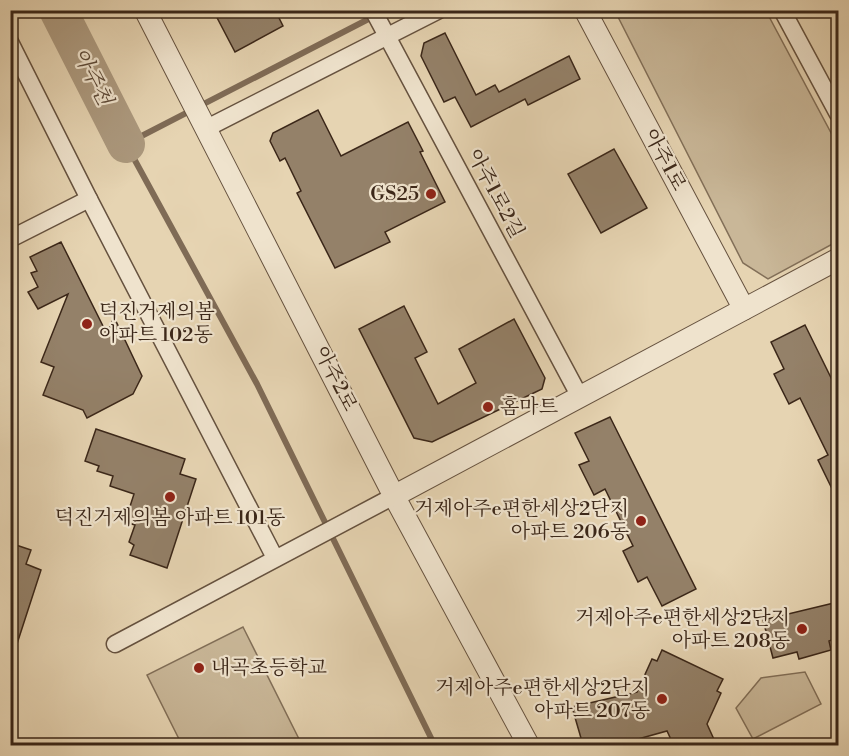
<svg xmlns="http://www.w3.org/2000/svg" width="849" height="756" font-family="'Libre Bodoni','Noto Serif KR',serif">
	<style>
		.green { fill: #c9b798; stroke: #826f58; stroke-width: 1.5 }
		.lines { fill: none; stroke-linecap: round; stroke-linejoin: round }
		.stream { stroke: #7f6b56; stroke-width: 6 }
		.river { stroke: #ac997e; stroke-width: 38 }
		.building { fill: #948169; stroke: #3b2719; stroke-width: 1.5 }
		.minor-casing { stroke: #66523f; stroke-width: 19 }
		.tertiary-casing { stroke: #66523f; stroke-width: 23 }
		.minor { stroke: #efe3cd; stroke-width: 16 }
		.tertiary { stroke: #efe3cd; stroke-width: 21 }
		.poi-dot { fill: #8f2418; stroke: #efe3cd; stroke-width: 2 }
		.labels { text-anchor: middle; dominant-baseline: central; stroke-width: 4.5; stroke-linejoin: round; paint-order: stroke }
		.street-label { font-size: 20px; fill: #3b2719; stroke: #efe3cd }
		.poi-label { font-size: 20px; fill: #3b2719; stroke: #efe3cd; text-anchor: end }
		.water-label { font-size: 21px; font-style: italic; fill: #5d4937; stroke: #efe3cd }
	</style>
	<rect width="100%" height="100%" fill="#e6d4b2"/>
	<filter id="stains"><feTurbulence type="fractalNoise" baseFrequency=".00333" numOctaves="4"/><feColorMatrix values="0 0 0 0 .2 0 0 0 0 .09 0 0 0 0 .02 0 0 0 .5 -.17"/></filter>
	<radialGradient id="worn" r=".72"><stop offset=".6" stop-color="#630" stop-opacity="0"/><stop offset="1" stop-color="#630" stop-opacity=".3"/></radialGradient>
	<g class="green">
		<path d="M615,11H766L838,146V241L768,279L743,263Z"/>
		<path d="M243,627L302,745H182L147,675Z"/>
		<path d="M805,672L821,704L753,739L736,708L761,678Z"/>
	</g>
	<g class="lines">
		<path class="stream" d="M386,10L126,144L257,384L435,746"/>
		<path class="river" d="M58,10L126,144"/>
	</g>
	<g class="building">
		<path d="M213,10H275L283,26L235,52Z"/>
		<path d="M445,33L476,95L495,85L499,92L569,56L580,79L528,105L525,99L471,127L455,97L444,102L421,56L424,43Z"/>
		<path d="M318,110L341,156L408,122L423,151L420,152L445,202L385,232L390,242L335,268L297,193L301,191L285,158L280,161L270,141L273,133Z"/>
		<path d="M614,149L647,208L601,233L568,174Z"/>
		<path d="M61,242L107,334L114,317L142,376L133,394L87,418L83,410L43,395L54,367L41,362L68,294L38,309L28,292L38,287L31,273L37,271L30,257Z"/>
		<path d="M404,306L427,352L415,358L438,404L476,383L459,349L514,319L545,378L542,389L432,442L414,438L359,329Z"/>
		<path d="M805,325L838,392V501L818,460L828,455L800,398L789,404L774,374L784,369L771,342Z"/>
		<path d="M610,417L696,589L662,606L647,577L638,582L623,551L633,546L605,489L594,495L579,465L589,461L575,433Z"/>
		<path d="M96,429L185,459L180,474L196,479L167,568L130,555L134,545L129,542L135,525L125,522L134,494L110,486L113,476L97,471L99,466L85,461Z"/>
		<path d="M10,543L31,550L26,564L41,570L14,653L10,652Z"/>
		<path d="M838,602V638L829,641L831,650L799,659L797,652L773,658L763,620Z"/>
		<path d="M662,650L723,679L717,691L721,693L707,724L717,746H674L667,731L613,746H609L607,739L583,745L572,707L637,692L652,659L657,661Z"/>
	</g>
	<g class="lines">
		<defs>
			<g id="minor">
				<path d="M373,10L580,397"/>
				<path d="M782,10L838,114"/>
				<path d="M10,42L89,199L275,558"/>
				<path d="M207,128L439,10"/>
				<path d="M10,239L89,199"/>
				<path d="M115,644L394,496"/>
			</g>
			<g id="tertiary">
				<path d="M145,10L394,496L529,746"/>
				<path d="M585,10L744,309"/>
				<path d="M394,496L838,259"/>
			</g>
		</defs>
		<use href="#minor" class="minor-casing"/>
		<use href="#tertiary" class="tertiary-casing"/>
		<use href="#minor" class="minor"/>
		<use href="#tertiary" class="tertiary"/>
	</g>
	<g class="poi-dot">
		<circle cx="431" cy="194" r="6"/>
		<circle cx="87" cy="324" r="6"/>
		<circle cx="488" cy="407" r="6"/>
		<circle cx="170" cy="497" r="6"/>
		<circle cx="641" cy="521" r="6"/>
		<circle cx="802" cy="629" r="6"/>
		<circle cx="199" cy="668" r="6"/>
		<circle cx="662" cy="699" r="6"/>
	</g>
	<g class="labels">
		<g class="street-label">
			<text transform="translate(664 160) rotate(62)">아주1로</text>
			<text transform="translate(495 194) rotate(62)">아주1로2길</text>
			<text transform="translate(335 379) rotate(63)">아주2로</text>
		</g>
		<g class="poi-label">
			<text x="419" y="194">GS25</text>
			<text x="99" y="312" text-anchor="start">덕진거제의봄<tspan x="99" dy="23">아파트 102동</tspan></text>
			<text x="500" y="407" text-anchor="start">홈마트</text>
			<text x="629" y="509">거제아주e편한세상2단지<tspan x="629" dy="23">아파트 206동</tspan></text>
			<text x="170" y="518" text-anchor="middle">덕진거제의봄 아파트 101동</text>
			<text x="790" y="618">거제아주e편한세상2단지<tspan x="790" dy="23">아파트 208동</tspan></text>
			<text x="211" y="668" text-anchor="start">내곡초등학교</text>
			<text x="650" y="688">거제아주e편한세상2단지<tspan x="650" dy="23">아파트 207동</tspan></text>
		</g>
		<g class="water-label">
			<text transform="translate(92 77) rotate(63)">아주천</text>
		</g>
	</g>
	<rect width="849" height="756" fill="none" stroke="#e6d4b2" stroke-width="36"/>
	<rect x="12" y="12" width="825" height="732" fill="none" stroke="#3b2719" stroke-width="3"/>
	<rect x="18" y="18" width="813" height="720" fill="none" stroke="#3b2719" stroke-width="1.5"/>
	<rect width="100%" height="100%" filter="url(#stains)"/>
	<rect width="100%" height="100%" fill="url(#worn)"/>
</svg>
